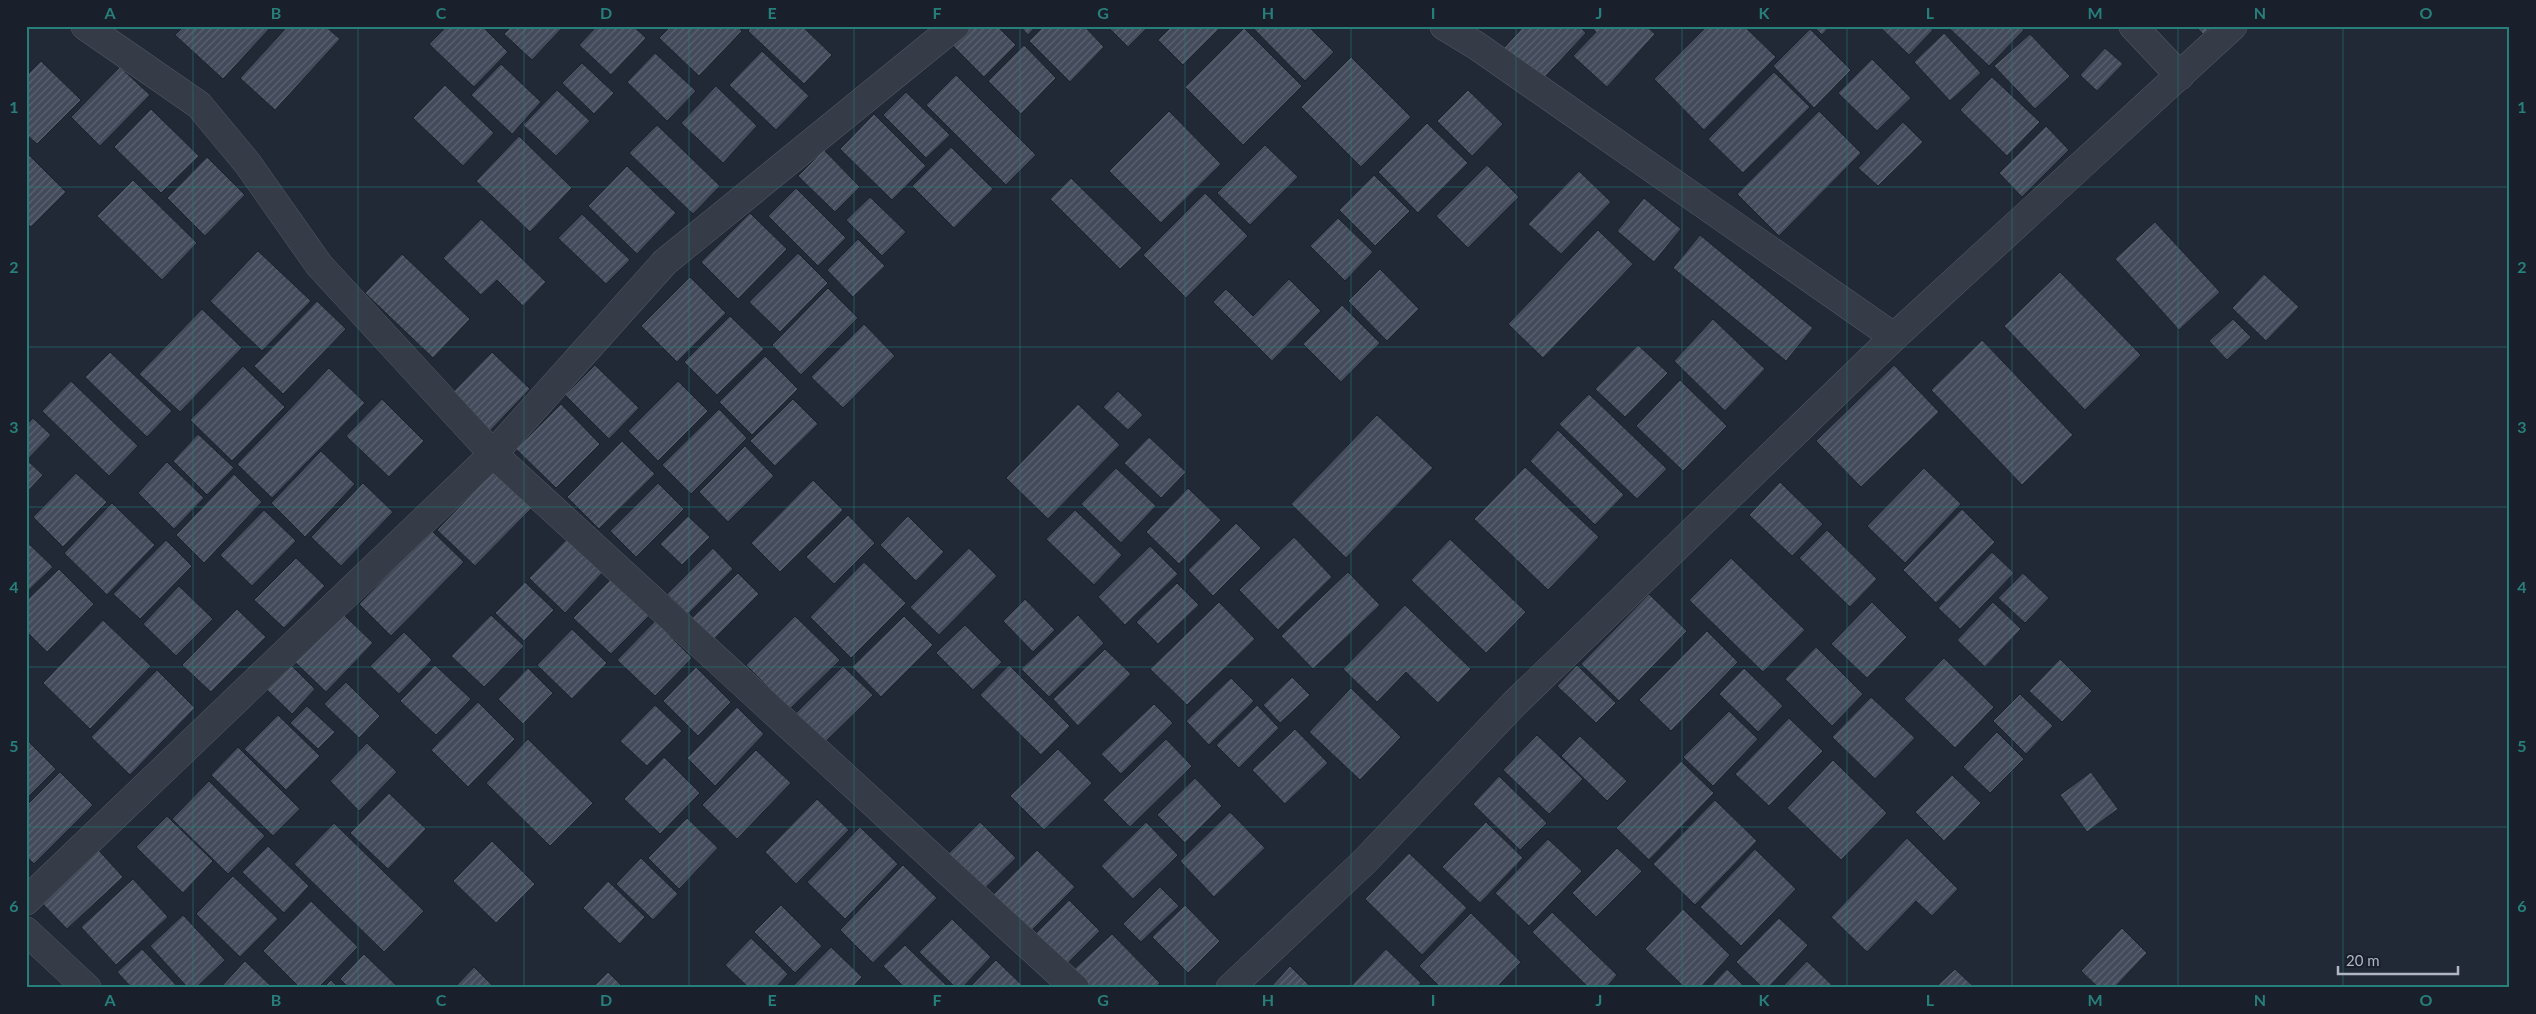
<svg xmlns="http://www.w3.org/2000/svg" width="2536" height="1014" font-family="Lato,sans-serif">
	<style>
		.building { fill: url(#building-hatch); stroke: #1c222d }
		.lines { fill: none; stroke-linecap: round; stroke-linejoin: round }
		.minor-casing { stroke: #525864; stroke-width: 29 }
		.minor { stroke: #353b47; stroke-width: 28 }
		.grid { fill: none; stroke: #277f7b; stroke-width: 1; stroke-opacity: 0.55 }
		.neatline { fill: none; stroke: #277f7b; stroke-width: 2 }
		.grid-label { font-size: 16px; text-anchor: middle; font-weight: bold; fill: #277f7b }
	</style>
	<defs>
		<pattern id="building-hatch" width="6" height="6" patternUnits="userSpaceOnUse" patternTransform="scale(1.25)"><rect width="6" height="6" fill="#434b5b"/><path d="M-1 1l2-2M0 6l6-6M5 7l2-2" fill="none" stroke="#5c6371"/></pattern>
	</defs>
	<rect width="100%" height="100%" fill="#222936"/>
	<g class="building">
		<path d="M184,26H272L223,79L175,35Z"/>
		<path d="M288,26H325L340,39L275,110L240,78Z"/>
		<path d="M447,26H482L508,52L474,87L429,44Z"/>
		<path d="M512,26H564L532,60L504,34Z"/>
		<path d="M597,26H633L646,38L611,75L579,45Z"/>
		<path d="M671,26H737L742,31L699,76L659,38Z"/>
		<path d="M752,26H802L832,55L804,84L748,31Z"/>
		<path d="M970,26H997L1016,45L984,77L951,44Z"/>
		<path d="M1020,26H1036L1028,35Z"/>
		<path d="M1044,26H1084L1104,47L1070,82L1029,41Z"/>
		<path d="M1107,26H1149L1128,47Z"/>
		<path d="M1172,26H1222L1183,65L1158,40Z"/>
		<path d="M1251,26H1308L1334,52L1305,81Z"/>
		<path d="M1524,26H1579L1586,33L1540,82L1503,49Z"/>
		<path d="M1590,26H1646L1655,34L1607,87L1573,56L1596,32Z"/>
		<path d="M1707,26H1744L1776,57L1704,130L1654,79Z"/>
		<path d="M1813,26H1830L1822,35Z"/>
		<path d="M1879,26H1928L1933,30L1909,55Z"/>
		<path d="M1951,26H2020L2024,30L1989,66L1949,28Z"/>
		<path d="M2195,26H2211L2203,34Z"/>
		<path d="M1244,28L1302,86L1243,145L1185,87Z"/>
		<path d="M1810,29L1851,70L1814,108L1773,66Z"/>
		<path d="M1944,33L1981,73L1950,101L1914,62Z"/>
		<path d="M2030,34L2070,76L2035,109L1994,66Z"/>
		<path d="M1024,45L1056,78L1021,114L988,81Z"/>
		<path d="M2105,48L2123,64L2097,91L2080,75Z"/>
		<path d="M762,51L809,96L776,130L729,85Z"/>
		<path d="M655,53L696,91L667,121L627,82Z"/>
		<path d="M1351,57L1411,117L1361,167L1301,107Z"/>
		<path d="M1872,59L1911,98L1877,131L1838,93Z"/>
		<path d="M41,61L81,100L37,144L26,134V76Z"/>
		<path d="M582,63L614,93L594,114L562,83Z"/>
		<path d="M501,64L541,102L512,134L471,95Z"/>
		<path d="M120,67L150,95L100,146L71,117Z"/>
		<path d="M1774,72L1810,107L1743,173L1708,139Z"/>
		<path d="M956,75L1036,155L1006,185L926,105Z"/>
		<path d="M1992,77L2040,122L2007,156L1960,110Z"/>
		<path d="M445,85L494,133L463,166L413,118Z"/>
		<path d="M716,86L757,126L723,163L681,123Z"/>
		<path d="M557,90L590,121L556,156L523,125Z"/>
		<path d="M1468,90L1503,124L1472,156L1437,121Z"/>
		<path d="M906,92L950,135L926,158L883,115Z"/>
		<path d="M151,109L199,156L161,193L114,147Z"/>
		<path d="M1169,111L1221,164L1161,223L1109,171Z"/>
		<path d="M1819,111L1861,153L1779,236L1737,194Z"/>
		<path d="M874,114L926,166L892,200L840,149Z"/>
		<path d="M1903,122L1923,142L1878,186L1858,168Z"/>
		<path d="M1427,123L1468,163L1418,213L1378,172Z"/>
		<path d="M657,125L720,186L693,214L629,153Z"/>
		<path d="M2046,126L2069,150L2022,197L1999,173Z"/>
		<path d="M519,136L572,188L530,232L476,181Z"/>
		<path d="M1265,145L1298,177L1250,225L1217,193Z"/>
		<path d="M951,147L993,189L954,228L912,186Z"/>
		<path d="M824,150L860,187L835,212L798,176Z"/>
		<path d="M28,154L66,192L31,227L26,222V156Z"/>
		<path d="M207,157L245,195L205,236L167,198Z"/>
		<path d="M1487,165L1519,197L1468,248L1436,216Z"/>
		<path d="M627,166L676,213L637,254L588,206Z"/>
		<path d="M1579,171L1611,202L1561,254L1528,224Z"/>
		<path d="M1374,175L1410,211L1375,246L1339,210Z"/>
		<path d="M1071,178L1142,248L1120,269L1050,199Z"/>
		<path d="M133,180L197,243L162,280L97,216Z"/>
		<path d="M796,188L846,238L818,266L768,216Z"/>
		<path d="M1205,193L1248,236L1186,298L1143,255Z"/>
		<path d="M870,197L906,232L882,256L846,220Z"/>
		<path d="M1644,198L1681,229L1654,262L1617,231Z"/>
		<path d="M750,213L787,249L738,299L701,262Z"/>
		<path d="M582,214L630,260L606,284L558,238Z"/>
		<path d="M1338,218L1373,252L1345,281L1310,246Z"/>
		<path d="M481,219L546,282L523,306L497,280L481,295L443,258Z"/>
		<path d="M2155,222L2220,292L2179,330L2115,259Z"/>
		<path d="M1598,230L1633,264L1543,358L1508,324Z"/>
		<path d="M1700,235L1813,328L1786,361L1673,268Z"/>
		<path d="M858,239L885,266L853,297L827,270Z"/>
		<path d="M258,251L311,301L262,351L210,301Z"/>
		<path d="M798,253L828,283L780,332L749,302Z"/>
		<path d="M402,254L470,319L433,358L365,293Z"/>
		<path d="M1380,269L1419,309L1387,341L1348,301Z"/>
		<path d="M2060,272L2141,355L2085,410L2004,326Z"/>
		<path d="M2264,274L2299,307L2266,341L2232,308Z"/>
		<path d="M690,277L726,313L677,362L641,326Z"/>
		<path d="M1289,279L1321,311L1272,361L1213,302L1226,289L1253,316Z"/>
		<path d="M828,288L858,318L801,375L772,345Z"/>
		<path d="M317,301L346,329L283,394L254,366Z"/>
		<path d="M1342,305L1380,343L1341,382L1303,344Z"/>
		<path d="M202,309L242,348L180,412L139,374Z"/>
		<path d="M730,316L764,349L717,395L684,362Z"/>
		<path d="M1713,319L1765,369L1725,411L1674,361Z"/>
		<path d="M2233,319L2251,337L2227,360L2209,341Z"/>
		<path d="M864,324L895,356L843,408L811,377Z"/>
		<path d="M1982,340L2073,435L2022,485L1931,390Z"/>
		<path d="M1638,345L1668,373L1625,417L1595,389Z"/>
		<path d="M110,352L172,411L147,437L85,377Z"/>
		<path d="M492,352L530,389L488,433L449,396Z"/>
		<path d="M765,356L798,389L752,435L719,402Z"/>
		<path d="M595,365L639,408L609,439L565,395Z"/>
		<path d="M1894,365L1939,412L1861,487L1816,441Z"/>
		<path d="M243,366L285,407L232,461L190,420Z"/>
		<path d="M329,368L365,403L272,498L237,464Z"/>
		<path d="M1680,380L1727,426L1683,471L1636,426Z"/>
		<path d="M71,381L138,446L109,476L42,411Z"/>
		<path d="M678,381L708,411L658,461L628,431Z"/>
		<path d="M1118,391L1143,415L1128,430L1103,407Z"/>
		<path d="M1589,394L1667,469L1637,499L1559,424Z"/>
		<path d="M382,399L424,441L389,477L346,436Z"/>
		<path d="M793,399L818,424L775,466L750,441Z"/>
		<path d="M561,404L600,444L556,488L516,449Z"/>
		<path d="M1078,404L1120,445L1048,519L1006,478Z"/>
		<path d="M719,409L747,438L691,494L662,465Z"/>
		<path d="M1377,415L1433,468L1346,558L1291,504Z"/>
		<path d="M33,418L51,435L27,460L43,475L26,493V425Z"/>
		<path d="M1558,430L1624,495L1595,525L1530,461Z"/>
		<path d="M198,434L234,468L207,495L173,461Z"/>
		<path d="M1149,437L1186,472L1161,498L1124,463Z"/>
		<path d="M622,441L655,474L599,529L567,497Z"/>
		<path d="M745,446L774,476L728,522L699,492Z"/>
		<path d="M321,451L355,484L305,537L271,503Z"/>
		<path d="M167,462L204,498L174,529L138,493Z"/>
		<path d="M1525,467L1599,537L1548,590L1474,519Z"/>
		<path d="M1116,468L1156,506L1121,543L1081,504Z"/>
		<path d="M1924,468L1961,504L1905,563L1867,526Z"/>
		<path d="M494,471L532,508L475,566L437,530Z"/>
		<path d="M76,473L107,502L63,547L33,517Z"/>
		<path d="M234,474L262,502L204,563L176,535Z"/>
		<path d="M813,480L843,510L780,572L751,543Z"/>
		<path d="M1780,482L1823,524L1792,556L1749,515Z"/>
		<path d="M363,483L393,512L341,566L311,537Z"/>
		<path d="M658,483L684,509L636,557L610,531Z"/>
		<path d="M1188,488L1221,520L1179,564L1146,532Z"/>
		<path d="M112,503L155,545L107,595L64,553Z"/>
		<path d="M1962,509L1995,542L1936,603L1903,570Z"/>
		<path d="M264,510L296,541L252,586L220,555Z"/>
		<path d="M1075,510L1122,555L1094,585L1046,539Z"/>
		<path d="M848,515L875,543L834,584L806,557Z"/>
		<path d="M688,516L710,537L682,565L660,544Z"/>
		<path d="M908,516L944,552L916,581L880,545Z"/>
		<path d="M1236,523L1261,548L1213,596L1188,570Z"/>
		<path d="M431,530L464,562L391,636L359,604Z"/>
		<path d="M1827,530L1877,579L1850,607L1799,558Z"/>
		<path d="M569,537L604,571L565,613L529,578Z"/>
		<path d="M1294,537L1332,577L1278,630L1239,590Z"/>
		<path d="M1450,539L1526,612L1486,653L1411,580Z"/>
		<path d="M166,540L192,566L140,619L113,594Z"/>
		<path d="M26,541L53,567L26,593Z"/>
		<path d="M1150,546L1178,574L1125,625L1098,597Z"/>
		<path d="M713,548L733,569L688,614L667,594Z"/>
		<path d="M969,548L997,576L939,635L910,607Z"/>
		<path d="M1992,552L2014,573L1960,629L1938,608Z"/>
		<path d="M296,558L325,586L284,628L254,600Z"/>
		<path d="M1731,558L1805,630L1763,672L1689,600Z"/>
		<path d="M864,562L906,603L851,658L810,617Z"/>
		<path d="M59,569L94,604L47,652L26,631V601Z"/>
		<path d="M1348,572L1380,605L1313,669L1281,636Z"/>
		<path d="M738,573L759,594L713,640L692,618Z"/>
		<path d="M2023,573L2049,598L2025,623L1998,598Z"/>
		<path d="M611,579L649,616L611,654L573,618Z"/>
		<path d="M525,582L554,610L524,641L495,613Z"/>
		<path d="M1177,583L1199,605L1158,644L1136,622Z"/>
		<path d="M179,586L213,619L176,656L143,624Z"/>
		<path d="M1649,594L1687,631L1619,701L1581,664Z"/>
		<path d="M1025,599L1055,630L1033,652L1003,621Z"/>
		<path d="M1219,602L1255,639L1187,705L1150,669Z"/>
		<path d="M1872,602L1907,637L1867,678L1831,644Z"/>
		<path d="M1993,602L2021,629L1985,667L1957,640Z"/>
		<path d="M1405,605L1471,669L1438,703L1406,672L1377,702L1343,669Z"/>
		<path d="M237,609L266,637L211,692L182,665Z"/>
		<path d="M341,612L373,643L326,692L294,661Z"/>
		<path d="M491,615L524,646L484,687L451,656Z"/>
		<path d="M1078,615L1104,643L1049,697L1021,669Z"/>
		<path d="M795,616L840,660L790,709L746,665Z"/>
		<path d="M904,616L933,645L881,697L852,667Z"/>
		<path d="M103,620L151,666L90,729L43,683Z"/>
		<path d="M655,621L692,658L655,696L617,660Z"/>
		<path d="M965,625L1002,662L973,690L936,653Z"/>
		<path d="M572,629L607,663L572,699L537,665Z"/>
		<path d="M1707,631L1738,662L1671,731L1639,700Z"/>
		<path d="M404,632L432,660L399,694L370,666Z"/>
		<path d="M1816,647L1863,694L1832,726L1785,679Z"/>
		<path d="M1105,649L1131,674L1078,726L1053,699Z"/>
		<path d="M1944,658L1994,707L1955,748L1904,699Z"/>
		<path d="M2060,659L2092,691L2062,722L2029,691Z"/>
		<path d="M288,662L315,689L292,714L264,687Z"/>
		<path d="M435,665L471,699L436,735L400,701Z"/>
		<path d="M1009,665L1070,726L1041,755L980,695Z"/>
		<path d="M1577,665L1616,703L1596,723L1557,686Z"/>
		<path d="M843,666L873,695L820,747L791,718Z"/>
		<path d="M696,667L731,702L698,736L663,701Z"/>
		<path d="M528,668L553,693L523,724L498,699Z"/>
		<path d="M1744,668L1783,706L1758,732L1719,694Z"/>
		<path d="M157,670L195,708L130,775L91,737Z"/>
		<path d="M1292,677L1310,695L1280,723L1263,705Z"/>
		<path d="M1231,678L1254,701L1209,745L1186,721Z"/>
		<path d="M346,682L380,716L359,738L324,704Z"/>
		<path d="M1351,688L1401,737L1360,780L1309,732Z"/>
		<path d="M2020,694L2053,726L2026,754L1993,721Z"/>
		<path d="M1871,697L1915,738L1875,779L1832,737Z"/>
		<path d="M478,702L515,739L468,787L431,750Z"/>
		<path d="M1154,704L1173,723L1121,774L1101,754Z"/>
		<path d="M655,705L682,731L647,766L620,741Z"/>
		<path d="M1257,705L1279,728L1239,768L1216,745Z"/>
		<path d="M307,706L335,732L318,749L290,723Z"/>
		<path d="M737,707L764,734L715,786L687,758Z"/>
		<path d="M1729,711L1758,739L1713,786L1683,757Z"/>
		<path d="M278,715L320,756L286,790L244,749Z"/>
		<path d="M1789,718L1823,751L1769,806L1735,774Z"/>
		<path d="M1295,729L1328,763L1285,804L1252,770Z"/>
		<path d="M1997,732L2024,759L1990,793L1963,767Z"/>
		<path d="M1537,735L1583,779L1549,814L1503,770Z"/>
		<path d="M1580,736L1627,781L1607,801L1561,756Z"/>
		<path d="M26,739L56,769L26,799Z"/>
		<path d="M528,739L593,803L550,846L486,783Z"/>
		<path d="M1166,739L1192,766L1130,827L1103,800Z"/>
		<path d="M367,743L397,772L359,811L330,781Z"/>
		<path d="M238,747L300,809L273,836L211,775Z"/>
		<path d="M1058,749L1092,783L1044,830L1010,796Z"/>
		<path d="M756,750L791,783L737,839L702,805Z"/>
		<path d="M664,757L700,793L660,834L624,799Z"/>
		<path d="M1833,760L1887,813L1841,860L1787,808Z"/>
		<path d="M1681,761L1714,793L1649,860L1616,828Z"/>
		<path d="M60,772L93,805L34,864L26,856V806Z"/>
		<path d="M2091,772L2118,809L2087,832L2060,795Z"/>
		<path d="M1952,775L1981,803L1944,841L1915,812Z"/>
		<path d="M1499,776L1547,823L1520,850L1473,804Z"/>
		<path d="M1195,778L1222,806L1185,843L1157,815Z"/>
		<path d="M209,781L265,836L228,874L172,819Z"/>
		<path d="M389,793L426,829L388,869L350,833Z"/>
		<path d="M817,799L849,830L796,884L765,852Z"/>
		<path d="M1715,800L1757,841L1695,905L1653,864Z"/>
		<path d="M1230,812L1265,848L1214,897L1180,861Z"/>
		<path d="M167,816L213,861L183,893L136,847Z"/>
		<path d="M687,818L718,848L679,889L648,858Z"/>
		<path d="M980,822L1016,858L973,900L938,864Z"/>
		<path d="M1146,822L1178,855L1133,899L1101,866Z"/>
		<path d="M1486,822L1523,858L1480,903L1442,867Z"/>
		<path d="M334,823L424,911L384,952L294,864Z"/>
		<path d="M860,827L898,864L845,919L807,882Z"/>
		<path d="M1907,838L1958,889L1932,916L1916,901L1867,952L1831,917Z"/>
		<path d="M1548,839L1582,871L1529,926L1495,893Z"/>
		<path d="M492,841L535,884L496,923L453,881Z"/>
		<path d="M93,844L123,877L67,929L36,897Z"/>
		<path d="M268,846L309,886L284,913L242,872Z"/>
		<path d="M1617,848L1642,871L1596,917L1572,893Z"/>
		<path d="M1755,849L1796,889L1741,946L1700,907Z"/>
		<path d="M1037,850L1075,887L1022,940L985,903Z"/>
		<path d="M1409,853L1467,908L1422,955L1365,899Z"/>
		<path d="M641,858L678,894L653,920L616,884Z"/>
		<path d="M903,865L937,898L873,963L840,930Z"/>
		<path d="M233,876L278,919L240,957L196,914Z"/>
		<path d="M133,879L168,917L116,965L81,927Z"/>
		<path d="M608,881L645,917L620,944L583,908Z"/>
		<path d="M1160,887L1179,906L1141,942L1123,924Z"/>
		<path d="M1069,900L1100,931L1054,977L1023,946Z"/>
		<path d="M311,901L358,947L318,988H300L263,951Z"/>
		<path d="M781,905L822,946L795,973L754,932Z"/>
		<path d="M1185,905L1220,941L1188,973L1152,937Z"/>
		<path d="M1683,909L1730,955L1700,988H1685L1645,949Z"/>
		<path d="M1552,912L1617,975L1606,988H1589L1532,932Z"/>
		<path d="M1471,913L1521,962L1496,988H1441L1419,966Z"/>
		<path d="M183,915L225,960L196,988H188L150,946Z"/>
		<path d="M1779,918L1808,945L1768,988H1763L1736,962Z"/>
		<path d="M952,919L991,957L962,988H956L919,952Z"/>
		<path d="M2122,928L2147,953L2114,988H2099L2081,971Z"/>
		<path d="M1112,934L1160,983L1155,988H1086L1071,972Z"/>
		<path d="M751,938L788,974L775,988H749L725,965Z"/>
		<path d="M905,945L949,988H905L883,966Z"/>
		<path d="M831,947L862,977L852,988H791Z"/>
		<path d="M142,949L179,988H132L117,972Z"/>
		<path d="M1386,949L1421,983L1417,988H1349Z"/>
		<path d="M364,954L399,988H349L340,979Z"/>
		<path d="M996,960L1025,988H969Z"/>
		<path d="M245,961L273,988H220Z"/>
		<path d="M1807,961L1834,987L1833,988H1781Z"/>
		<path d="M1290,966L1312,988H1270Z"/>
		<path d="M474,967L495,988H454Z"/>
		<path d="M1727,969L1746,988H1709Z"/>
		<path d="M1955,969L1975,988H1935Z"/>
		<path d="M608,972L624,988H592Z"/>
		<path d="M331,980L339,988H323Z"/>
	</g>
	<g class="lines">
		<defs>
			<g id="minor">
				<path d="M85,26L199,105L248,164L319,265L493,454L1075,988"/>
				<path d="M1444,26L1477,46L1894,337L2233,26"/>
				<path d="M2133,26L2180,76"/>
				<path d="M26,901L493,454L665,262L955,26"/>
				<path d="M26,931L87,988"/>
				<path d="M1230,988L1364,862L1515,703L1894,337"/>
			</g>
		</defs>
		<use href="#minor" class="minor-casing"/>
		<use href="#minor" class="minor"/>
	</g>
	<path class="grid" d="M193,26V988M358,26V988M524,26V988M689,26V988M854,26V988M1020,26V988M1185,26V988M1351,26V988M1516,26V988M1682,26V988M1847,26V988M2012,26V988M2178,26V988M2343,26V988M26,187H2510M26,347H2510M26,507H2510M26,667H2510M26,827H2510"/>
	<rect width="2536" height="1014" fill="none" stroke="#1a202b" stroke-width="55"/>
	<path d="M2338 966v8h120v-8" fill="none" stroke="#afb5c3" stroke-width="2.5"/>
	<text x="2346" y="966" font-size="15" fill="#afb5c3" stroke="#1a202b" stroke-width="4" paint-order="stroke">20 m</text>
	<rect x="28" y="28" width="2480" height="958" class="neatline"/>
	<g class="grid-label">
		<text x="110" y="19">A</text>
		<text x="276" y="19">B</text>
		<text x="441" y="19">C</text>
		<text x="606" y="19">D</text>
		<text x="772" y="19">E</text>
		<text x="937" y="19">F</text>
		<text x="1103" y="19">G</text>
		<text x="1268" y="19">H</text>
		<text x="1433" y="19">I</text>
		<text x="1599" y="19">J</text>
		<text x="1764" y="19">K</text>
		<text x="1930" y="19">L</text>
		<text x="2095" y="19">M</text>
		<text x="2260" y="19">N</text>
		<text x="2426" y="19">O</text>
		<text x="14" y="113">1</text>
		<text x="2522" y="113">1</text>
		<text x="14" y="273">2</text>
		<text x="2522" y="273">2</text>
		<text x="14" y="433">3</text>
		<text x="2522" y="433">3</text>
		<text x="14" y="593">4</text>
		<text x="2522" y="593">4</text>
		<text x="14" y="752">5</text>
		<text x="2522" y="752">5</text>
		<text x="14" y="912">6</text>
		<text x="2522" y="912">6</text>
		<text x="110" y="1006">A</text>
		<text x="276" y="1006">B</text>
		<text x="441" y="1006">C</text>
		<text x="606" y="1006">D</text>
		<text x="772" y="1006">E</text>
		<text x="937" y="1006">F</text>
		<text x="1103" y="1006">G</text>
		<text x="1268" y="1006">H</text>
		<text x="1433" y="1006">I</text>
		<text x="1599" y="1006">J</text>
		<text x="1764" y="1006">K</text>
		<text x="1930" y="1006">L</text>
		<text x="2095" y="1006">M</text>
		<text x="2260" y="1006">N</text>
		<text x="2426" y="1006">O</text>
	</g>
</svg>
